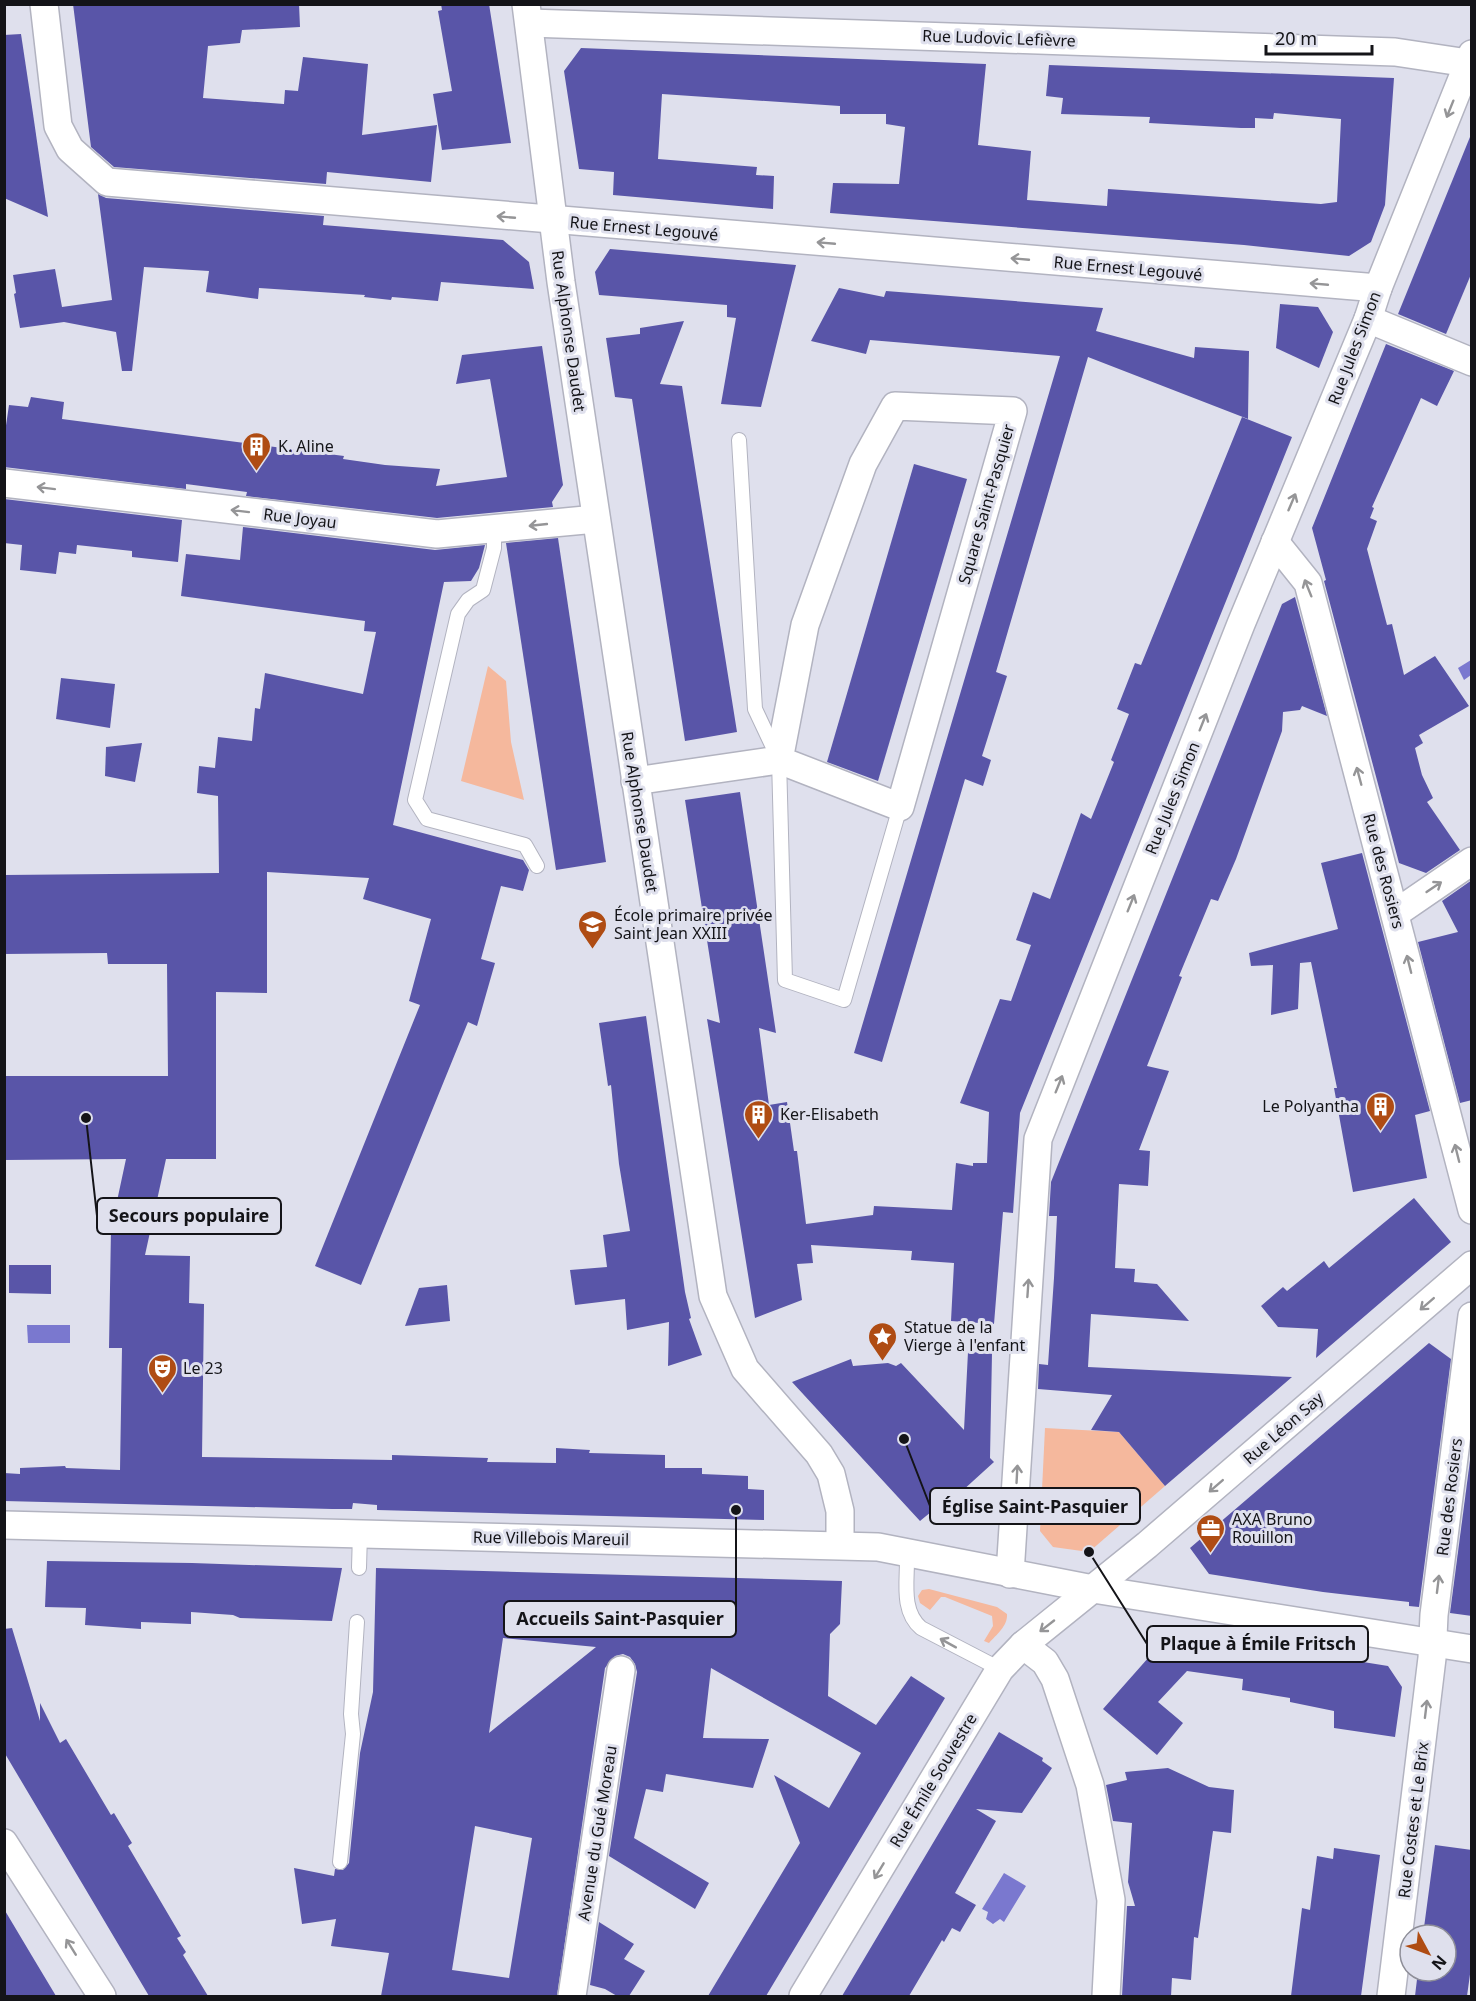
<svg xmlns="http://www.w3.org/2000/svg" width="1476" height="2001" font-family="'Noto Sans',sans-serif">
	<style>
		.green { fill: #f5b89d }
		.water { fill: #7a78cf }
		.building { fill: #5955a8; fill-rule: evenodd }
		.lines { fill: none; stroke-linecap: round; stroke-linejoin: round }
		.lane-casing { stroke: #b2b3c0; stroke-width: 16 }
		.street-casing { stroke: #b2b3c0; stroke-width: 30 }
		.lane { stroke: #fff; stroke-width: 14 }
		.street { stroke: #fff; stroke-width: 27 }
		.oneway { stroke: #959597 }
		.labels { text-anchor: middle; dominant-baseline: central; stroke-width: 6; stroke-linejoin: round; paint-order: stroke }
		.street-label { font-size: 16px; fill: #141418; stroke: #dfe0ed }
		.poi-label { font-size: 16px; fill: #141418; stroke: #dfe0ed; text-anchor: start }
		.leader { fill: none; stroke: #141418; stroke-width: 2 }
		.callout-dot { fill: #141418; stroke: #dfe0ed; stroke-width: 2 }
		.callout { fill: #dfe0ed; stroke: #141418; stroke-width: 2 }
		.callout-label { font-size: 18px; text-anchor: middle; font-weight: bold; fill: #141418 }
	</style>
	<rect width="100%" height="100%" fill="#dfe0ed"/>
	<g class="green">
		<path d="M488,666L506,681L511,742L524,800L461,781Z"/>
		<path d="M1045,1428L1119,1432L1165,1486L1089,1552L1053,1547L1040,1531Z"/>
		<path d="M929,1589L997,1607L1007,1614C1008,1626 996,1635 989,1643L984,1641L993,1626L992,1616L945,1597H941L930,1610L920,1603L918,1596L922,1590Z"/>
	</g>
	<g class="water">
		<path d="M1471,660V675L1464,680L1458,668Z"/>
		<path d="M27,1325H70V1343H28Z"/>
		<path d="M1004,1873L1026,1886L1004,1922L1000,1919L993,1924L986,1919L988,1912L982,1909Z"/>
	</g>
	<g class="building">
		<path d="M73,4H299L300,27L242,30L240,43L208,46L203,98L284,104L285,90L298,91L303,57L368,64L362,135L437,125L431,182L327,172L326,184L114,167L91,147Z"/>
		<path d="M441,4H489L511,143L442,150L433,94L452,91L438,11L442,10Z"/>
		<path d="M21,34L32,107L48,217L4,198V35Z"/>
		<path d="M581,48L986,64L978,145L1031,151L1027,200L1107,206L1108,189L1321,204L1337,202L1341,119L1274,113L1273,119L1255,118V128H1241L1149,123L1150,117L1061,114L1063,98L1046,96L1049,65L1394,78L1385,205L1371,242L1349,256L1244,245L830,213L833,183L899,184L905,127L886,124V114H840V106L662,94L658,159L757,167L756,175L774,176L773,209L613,195L614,172L579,169L564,71Z"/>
		<path d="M1470,137L1472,272L1446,334L1398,314Z"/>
		<path d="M98,194L106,198L324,216L323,225L503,240L529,262L534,289L441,282L438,301L392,297L391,300L364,297L365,295L259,288L258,299L206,292L209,271L144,267L132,371H122L116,332L64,322L20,328L14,294L16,293L13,275L55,269L62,307L112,300Z"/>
		<path d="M610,249L796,265L761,407L721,404L736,318L727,317V305L599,295L595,272Z"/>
		<path d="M839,288L884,297L886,291L1103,308L1096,331L1194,358L1195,347L1249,351L1248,419L1088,357L996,672L1007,676L982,756L991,760L983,786L965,779L882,1062L854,1053L1060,356L870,340L866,354L811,341Z"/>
		<path d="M1280,304L1318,307L1333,332L1319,368L1276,348Z"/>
		<path d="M684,321L660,384L682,386L737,732L685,741L632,399L615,397L606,338L640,334V328Z"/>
		<path d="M1386,344L1454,371L1437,406L1421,398L1372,507L1374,508L1370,518L1377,521L1367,549L1387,625L1392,624L1404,675L1435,656L1469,706L1419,735L1423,743L1415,748L1422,775L1433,798L1427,802L1460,850L1426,873L1399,863L1324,581L1326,580L1312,528Z"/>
		<path d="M542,346L563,485L552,502L553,507L437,518L246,496L247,492L186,484V489L4,467V439L9,405L28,407L31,397L64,402L62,419L344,456L343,459L385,465L440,469L436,486L507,477L490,379L456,384L462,355Z"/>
		<path d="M1242,417L1292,437L1020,1113L1013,1213L1003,1212L994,1324L951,1321L954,1263L911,1260L912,1251L811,1245L813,1263L797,1264L802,1300L755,1318L707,1019L720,1023L685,800L740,792L776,1033L759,1028L769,1105L787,1102L794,1151H797L806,1224L873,1215L874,1206L952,1210L956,1163L973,1166V1163H987L989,1112L960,1103L1000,999L1011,1001L1031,945L1016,940L1033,892L1050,899L1081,813L1091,819L1114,762L1111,760L1129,714L1117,709L1135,663L1141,665Z"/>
		<path d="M914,464L967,479L878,781L827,762Z"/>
		<path d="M4,499L182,520L178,562L132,557V551L77,545L76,554L59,552L56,574L20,570L22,545L4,543Z"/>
		<path d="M243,527L435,550L485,545L479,568L471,581L444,582L393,825L523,860L529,870L523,891L501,886L481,959L495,963L477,1026L468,1022L361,1285L315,1266L420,1005L409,1001L431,919L363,899L369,878L267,872V993L216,992V1159H166L145,1255L190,1256L189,1303L204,1304L202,1457L392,1460V1455L488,1458L487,1462L556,1463V1448L590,1450L589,1453L665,1455V1468H702V1474L748,1476V1489L764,1490V1520L377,1510V1505L353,1503L352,1509H332L4,1501V1473L20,1474V1468L65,1466L66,1468L120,1470L122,1348H109L111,1229L126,1159L4,1160V1076H168L167,964H108L107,953L4,954V875L219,873L218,796L197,793L199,766L215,768L218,737L252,741L255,708L260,709L265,673L363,694L376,632L364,631L365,621L181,596L186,554L240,560Z"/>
		<path d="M558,538L606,862L556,870L506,543Z"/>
		<path d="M1295,597L1327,716L1302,706L1300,710L1283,712L1282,731L1236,859L1218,901L1211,899L1179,976L1182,977L1147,1066L1169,1071L1139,1150L1150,1151L1148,1186L1119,1184L1115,1268L1135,1269L1134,1282L1157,1284L1189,1321L1091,1314L1088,1367L1292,1377L1165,1486L1119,1432L1091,1430L1112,1395L1038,1389L1039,1364L1048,1365L1054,1278L1057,1216H1049L1051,1182L1282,604Z"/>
		<path d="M61,678L115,684L110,728L56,719Z"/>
		<path d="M142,743L135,782L105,776L106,747Z"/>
		<path d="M1362,853L1430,1111L1415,1115L1427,1178L1353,1192L1334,1088H1337L1311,962L1300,963L1298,1009L1271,1015L1273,965L1251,966L1249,953L1338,929L1321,863Z"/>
		<path d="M1472,880V1100L1460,1103L1418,942L1458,932L1442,901Z"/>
		<path d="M646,1016L685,1292L691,1318L689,1319L702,1355L668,1366L669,1322L627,1330L625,1299L575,1305L570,1270L607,1267L603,1235L630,1231L619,1164L611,1085L608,1086L599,1023Z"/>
		<path d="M1414,1198L1451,1242L1316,1358L1318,1329L1278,1327L1261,1306L1283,1287L1287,1291L1324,1261L1329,1268Z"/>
		<path d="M9,1265H51V1294L9,1293Z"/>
		<path d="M447,1285L450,1321L405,1326L419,1288Z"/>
		<path d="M1429,1343L1451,1359L1419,1607L1409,1606V1602L1323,1592L1209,1574L1190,1548Z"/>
		<path d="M968,1352L992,1353L990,1458L994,1462L940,1511L937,1507L920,1521L792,1382L851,1359L853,1366L888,1363L896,1366L901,1363L964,1430Z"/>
		<path d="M1472,1445V1616L1450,1613Z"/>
		<path d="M47,1561L192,1563L342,1568L332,1621L240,1618L233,1615L191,1612V1624L141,1622V1629L85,1625L86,1608L45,1607Z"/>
		<path d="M376,1568L842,1581L840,1624L830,1634L828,1696L876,1725L911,1676L945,1698L766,1996H708L800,1843L774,1775L829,1808L861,1753L711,1668L703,1738L769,1739L753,1788L666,1774L663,1792L646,1789L634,1838L709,1883L695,1909L609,1856L637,1672L635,1664L630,1657L623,1654L615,1656L605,1668L557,1996H381L389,1953L331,1946L336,1919L302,1924L294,1868L334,1876L335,1869L343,1870L349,1863L360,1753L373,1692ZM503,1638L596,1647L489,1733ZM475,1826L532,1838L509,1978L452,1970Z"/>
		<path d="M12,1628L40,1721V1703L60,1743L66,1739L111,1815L114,1813L132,1843L128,1846L181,1936L177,1938L186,1952L183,1955L208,1996H149L4,1752V1629Z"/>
		<path d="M1172,1631L1388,1666L1402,1687L1395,1737L1334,1728V1711L1290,1702V1698L1242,1690L1243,1679L1187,1671L1158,1702L1183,1723L1157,1755L1103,1709Z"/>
		<path d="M999,1732L1043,1758L1042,1761L1052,1768L1022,1813L976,1809L996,1821L955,1893L976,1905L967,1920L960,1932L952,1928L944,1942L942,1940L909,1996H842Z"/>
		<path d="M1168,1768L1209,1787L1234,1790L1231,1833L1213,1831L1198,1938L1194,1937L1191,1980L1172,1978L1171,1996H1122L1127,1906H1135L1128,1882L1132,1823L1113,1821L1106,1785L1127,1780L1125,1772Z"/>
		<path d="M1435,1845L1472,1850V1960L1467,1996H1415L1418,1971H1446V1935H1423Z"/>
		<path d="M1334,1848L1380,1855L1361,1996H1291L1302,1908L1310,1910L1317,1856L1333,1859Z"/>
		<path d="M4,1909L32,1956L56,1996H4Z"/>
		<path d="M599,1922L634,1944L624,1959L645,1971L629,1996H617L605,1989L590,1985Z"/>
	</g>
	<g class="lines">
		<defs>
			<g id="lane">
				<path d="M739,440L755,709L779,760L785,980L844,1000L900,807"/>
				<path d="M494,530V548L483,590L468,600L458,614L415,800L427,819L525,845L537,866"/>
				<path d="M907,1553C908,1579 900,1610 921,1628L1000,1669"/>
				<path d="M359,1568L360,1533"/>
				<path d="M340,1862L353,1734L351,1714L357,1622"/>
			</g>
			<g id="street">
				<path d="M44,4L58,126L70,149L107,182L1378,288"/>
				<path d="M526,4L561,282L713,1296L745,1369L819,1454L831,1474L840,1511V1545"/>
				<path d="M529,23L1395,52L1468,63"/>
				<path d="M1368,319L1472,362"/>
				<path d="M4,483L437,534L596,519"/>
				<path d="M1275,542L1308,583L1472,1210"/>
				<path d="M635,781L779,760L805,625L863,464L895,406L1013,411L900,807L779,760"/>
				<path d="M1396,913L1472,861"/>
				<path d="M4,1525L878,1547L1093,1589L1472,1649"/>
				<path d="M1010,1574L1038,1139L1241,624L1368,319L1378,288L1472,54"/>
				<path d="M1023,1645L1045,1662L1055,1679L1090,1785L1111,1900L1106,1996"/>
				<path d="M4,1843L102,1996"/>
				<path d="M572,1996L621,1670"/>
				<path d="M803,1996L1000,1669L1023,1645L1147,1545L1472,1265"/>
				<path d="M1391,1996L1432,1658L1434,1615L1472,1316"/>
			</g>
		</defs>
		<use href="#lane" class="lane-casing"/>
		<use href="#street" class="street-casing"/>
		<use href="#lane" class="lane"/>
		<use href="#street" class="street"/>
	</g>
	<defs><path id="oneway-shaft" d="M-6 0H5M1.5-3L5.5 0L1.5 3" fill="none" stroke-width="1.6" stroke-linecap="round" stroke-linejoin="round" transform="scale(1.5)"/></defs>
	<g class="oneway">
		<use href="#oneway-shaft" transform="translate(1450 109) rotate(112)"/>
		<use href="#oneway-shaft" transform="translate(506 217) rotate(-175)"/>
		<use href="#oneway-shaft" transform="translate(826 243) rotate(-175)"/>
		<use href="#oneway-shaft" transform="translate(1020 259) rotate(-175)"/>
		<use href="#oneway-shaft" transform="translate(1319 284) rotate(-175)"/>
		<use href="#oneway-shaft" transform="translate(46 488) rotate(-173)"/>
		<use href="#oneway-shaft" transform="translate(1292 502) rotate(-67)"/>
		<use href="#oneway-shaft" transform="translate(240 511) rotate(-173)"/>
		<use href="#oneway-shaft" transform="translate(538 525) rotate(174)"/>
		<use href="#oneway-shaft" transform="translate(1308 588) rotate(-112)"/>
		<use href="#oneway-shaft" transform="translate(1203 722) rotate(-68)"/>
		<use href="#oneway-shaft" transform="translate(1359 776) rotate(-105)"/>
		<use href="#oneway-shaft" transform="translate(1434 887) rotate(-34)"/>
		<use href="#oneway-shaft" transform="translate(1131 903) rotate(-68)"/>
		<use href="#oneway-shaft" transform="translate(1409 964) rotate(-104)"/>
		<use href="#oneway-shaft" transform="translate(1059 1084) rotate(-68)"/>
		<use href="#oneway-shaft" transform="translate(1457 1153) rotate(-104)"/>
		<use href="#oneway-shaft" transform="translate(1028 1288) rotate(-86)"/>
		<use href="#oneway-shaft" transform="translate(1427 1304) rotate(139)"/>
		<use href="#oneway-shaft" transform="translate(1017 1474) rotate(-87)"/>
		<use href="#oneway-shaft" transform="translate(1216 1486) rotate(139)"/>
		<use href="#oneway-shaft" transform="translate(1438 1584) rotate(-83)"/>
		<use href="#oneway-shaft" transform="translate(1047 1626) rotate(142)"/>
		<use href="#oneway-shaft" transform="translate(948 1643) rotate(-151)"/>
		<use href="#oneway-shaft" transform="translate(1426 1709) rotate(-83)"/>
		<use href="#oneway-shaft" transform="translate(879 1871) rotate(121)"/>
		<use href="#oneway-shaft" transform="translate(71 1947) rotate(-122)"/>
	</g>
	<defs>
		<symbol id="building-pin" viewBox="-11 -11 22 30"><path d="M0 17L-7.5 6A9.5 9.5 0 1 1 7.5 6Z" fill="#af4c13" stroke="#dfe0ed"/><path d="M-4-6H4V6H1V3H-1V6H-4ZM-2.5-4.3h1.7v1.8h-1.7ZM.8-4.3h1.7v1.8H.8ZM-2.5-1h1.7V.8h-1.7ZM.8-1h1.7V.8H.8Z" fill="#fff"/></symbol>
		<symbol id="school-pin" viewBox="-11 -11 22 30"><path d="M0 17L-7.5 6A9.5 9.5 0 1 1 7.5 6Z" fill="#af4c13" stroke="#dfe0ed"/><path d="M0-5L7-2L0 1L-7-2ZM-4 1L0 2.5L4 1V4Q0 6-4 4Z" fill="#fff"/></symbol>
		<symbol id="sight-pin" viewBox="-11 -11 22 30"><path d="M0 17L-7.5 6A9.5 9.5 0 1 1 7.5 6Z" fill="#af4c13" stroke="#dfe0ed"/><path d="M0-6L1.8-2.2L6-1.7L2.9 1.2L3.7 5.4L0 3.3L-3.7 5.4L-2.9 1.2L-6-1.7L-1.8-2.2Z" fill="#fff"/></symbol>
		<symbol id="theatre-pin" viewBox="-11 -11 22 30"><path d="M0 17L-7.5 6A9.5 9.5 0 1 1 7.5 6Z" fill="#af4c13" stroke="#dfe0ed"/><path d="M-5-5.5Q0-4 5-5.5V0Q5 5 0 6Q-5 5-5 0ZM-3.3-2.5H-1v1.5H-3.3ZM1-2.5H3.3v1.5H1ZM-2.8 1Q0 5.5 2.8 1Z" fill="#fff"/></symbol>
		<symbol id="office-pin" viewBox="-11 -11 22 30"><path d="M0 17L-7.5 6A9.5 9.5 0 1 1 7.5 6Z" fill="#af4c13" stroke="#dfe0ed"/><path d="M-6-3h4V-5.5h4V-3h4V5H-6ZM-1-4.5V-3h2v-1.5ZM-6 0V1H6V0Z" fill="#fff"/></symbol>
	</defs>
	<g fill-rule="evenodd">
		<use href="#building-pin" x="240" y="430" width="33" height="45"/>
		<use href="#school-pin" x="576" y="908" width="33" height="45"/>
		<use href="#building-pin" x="1364" y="1090" width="33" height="45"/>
		<use href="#building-pin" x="742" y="1098" width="33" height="45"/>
		<use href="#sight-pin" x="866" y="1320" width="33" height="45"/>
		<use href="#theatre-pin" x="146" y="1352" width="33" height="45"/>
		<use href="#office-pin" x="1194" y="1512" width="33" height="45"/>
	</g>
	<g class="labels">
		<g class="street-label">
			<text transform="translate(999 38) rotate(2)">Rue Ludovic Lefièvre</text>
			<text transform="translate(644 228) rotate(5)">Rue Ernest Legouvé</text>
			<text transform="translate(1128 268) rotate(5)">Rue Ernest Legouvé</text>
			<text transform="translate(569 331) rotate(82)">Rue Alphonse Daudet</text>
			<text transform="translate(1354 348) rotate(-69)">Rue Jules Simon</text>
			<text transform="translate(986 504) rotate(-74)">Square Saint-Pasquier</text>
			<text transform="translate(300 518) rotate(7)">Rue Joyau</text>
			<text transform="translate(1172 798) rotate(-68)">Rue Jules Simon</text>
			<text transform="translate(640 812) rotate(81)">Rue Alphonse Daudet</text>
			<text transform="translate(1384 871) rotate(75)">Rue des Rosiers</text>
			<text transform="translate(1283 1428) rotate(-41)">Rue Léon Say</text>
			<text transform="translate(1449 1497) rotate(-83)">Rue des Rosiers</text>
			<text transform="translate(551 1538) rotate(1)">Rue Villebois Mareuil</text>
			<text transform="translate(933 1780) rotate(-59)">Rue Émile Souvestre</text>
			<text transform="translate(1413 1820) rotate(-83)">Rue Costes et Le Brix</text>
			<text transform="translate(597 1833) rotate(-81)">Avenue du Gué Moreau</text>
		</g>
		<g class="poi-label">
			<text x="278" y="446">K. Aline</text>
			<text x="614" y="915">École primaire privée<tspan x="614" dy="18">Saint Jean XXIII</tspan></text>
			<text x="1359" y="1106" text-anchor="end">Le Polyantha</text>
			<text x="780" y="1114">Ker-Elisabeth</text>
			<text x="904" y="1327">Statue de la<tspan x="904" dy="18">Vierge à l'enfant</tspan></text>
			<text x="183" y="1368">Le 23</text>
			<text x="1232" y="1519">AXA Bruno<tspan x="1232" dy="18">Rouillon</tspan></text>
		</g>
	</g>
	<path class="leader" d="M86 1118L97 1216M904 1439L930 1506M736 1510L736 1619M1089 1552L1147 1644"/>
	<g class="callout-dot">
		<circle cx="86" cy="1118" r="6"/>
		<circle cx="904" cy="1439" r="6"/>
		<circle cx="736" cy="1510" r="6"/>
		<circle cx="1089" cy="1552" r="6"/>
	</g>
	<g class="callout">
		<rect x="97" y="1198" width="184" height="36" rx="6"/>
		<rect x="930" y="1488" width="210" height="36" rx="6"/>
		<rect x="504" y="1601" width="232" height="36" rx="6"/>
		<rect x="1147" y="1626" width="221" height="36" rx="6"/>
	</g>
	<g class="callout-label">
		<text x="189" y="1222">Secours populaire</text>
		<text x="1035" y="1513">Église Saint-Pasquier</text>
		<text x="620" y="1625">Accueils Saint-Pasquier</text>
		<text x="1258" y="1650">Plaque à Émile Fritsch</text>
	</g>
	<rect width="1476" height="2001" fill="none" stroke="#141418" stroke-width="12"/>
	<g transform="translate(1428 1953) rotate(131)"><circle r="28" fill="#dfe0ed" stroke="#8e8e98" stroke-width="1.5"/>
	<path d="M0-4.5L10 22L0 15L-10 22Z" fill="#af4c13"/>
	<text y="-9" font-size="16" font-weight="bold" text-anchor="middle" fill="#141418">N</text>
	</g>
	<path d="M1266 45v9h106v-9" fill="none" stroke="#141418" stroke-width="3"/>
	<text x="1275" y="45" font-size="18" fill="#141418" stroke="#dfe0ed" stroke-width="4.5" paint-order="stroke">20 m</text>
</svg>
